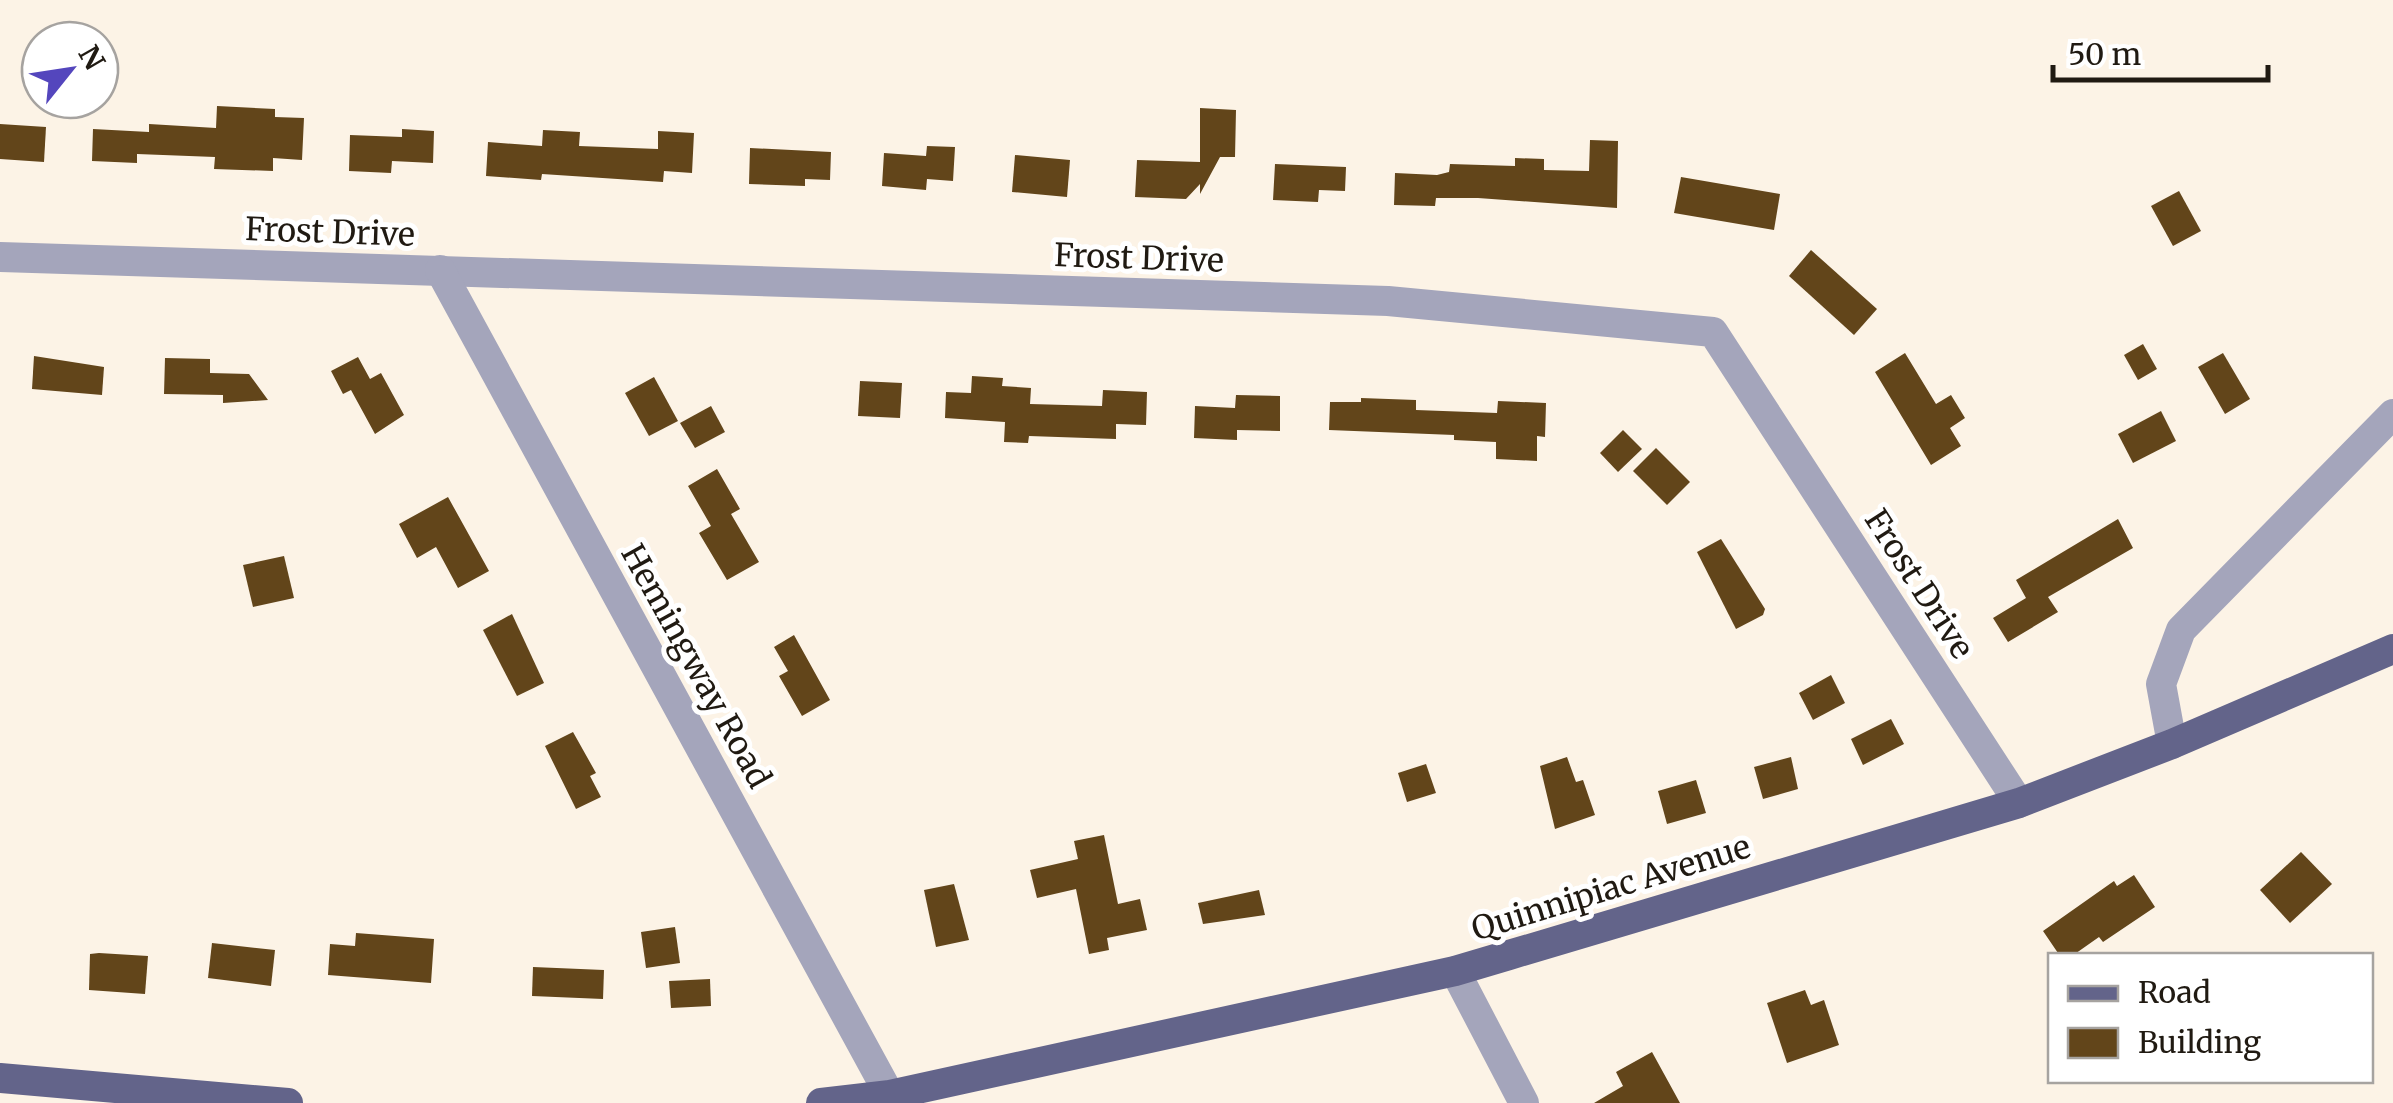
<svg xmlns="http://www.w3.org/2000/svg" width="2393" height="1103" font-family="Merriweather,serif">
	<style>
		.building { fill: #62451a }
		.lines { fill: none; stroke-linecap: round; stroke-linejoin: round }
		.minor { stroke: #a4a5bb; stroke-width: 30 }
		.major { stroke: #63648a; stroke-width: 30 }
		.labels { text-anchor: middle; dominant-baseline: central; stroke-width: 10; stroke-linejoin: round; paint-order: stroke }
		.street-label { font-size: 32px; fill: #201a12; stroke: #fff }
	</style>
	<rect width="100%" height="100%" fill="#fcf3e6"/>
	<g class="building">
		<path d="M217,106L275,109V117L304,118L302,160L273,158V171L214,169L215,157L137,154V163L92,161L93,129L149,132V124L216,128Z"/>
		<path d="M1200,108L1236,110L1235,157H1220L1200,194V184L1186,199L1135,197L1137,160L1200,162Z"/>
		<path d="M0,124L46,127L44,162L0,159Z"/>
		<path d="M402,129L434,131L433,163L392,161L391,173L349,171L350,135L402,137Z"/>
		<path d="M543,130L580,132L579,146L658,149V131L694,133L692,173L664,171L663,182L542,174L541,180L486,176L488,142L542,146Z"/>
		<path d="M1590,140L1618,141L1617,208L1478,198H1436L1435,206L1394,205L1395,173L1437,175L1449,172L1450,164L1515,166V158L1544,159V170L1589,171Z"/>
		<path d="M927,146L955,147L953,181L927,179L926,190L882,186L884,153L926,156Z"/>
		<path d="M750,148L831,152L830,180L805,179V186L749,184Z"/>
		<path d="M1015,155L1070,160L1067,197L1012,192Z"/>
		<path d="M1275,164L1346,167L1345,191L1319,190L1318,202L1273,200Z"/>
		<path d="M1681,177L1780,194L1774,230L1674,213Z"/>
		<path d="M2179,191L2201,231L2173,246L2151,206Z"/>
		<path d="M1811,250L1877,309L1854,335L1789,276Z"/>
		<path d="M2143,344L2157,369L2138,380L2124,355Z"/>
		<path d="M1905,353L1936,404L1951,395L1965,418L1950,428L1961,446L1931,465L1875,372Z"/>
		<path d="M2223,353L2250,399L2225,414L2198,367Z"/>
		<path d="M34,356L104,367L102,395L32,389Z"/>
		<path d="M358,357L370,379L381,373L404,415L375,434L351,390L343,394L331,371Z"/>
		<path d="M165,358L210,359V373L249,374L268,400L223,403V395L164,394Z"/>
		<path d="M972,376L1003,378L1002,386L1031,388L1030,404L1102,406L1103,390L1147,392L1146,425L1116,424V439L1029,436L1028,443L1004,442L1005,422L945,418L946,392L971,393Z"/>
		<path d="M654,377L678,421L649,436L625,393Z"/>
		<path d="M860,381L902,383L900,418L858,416Z"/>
		<path d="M1236,395L1280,396V431L1237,430V440L1194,438L1195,406L1235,408Z"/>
		<path d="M1361,398L1416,400V410L1497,413L1498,401L1546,403L1545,437L1537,436V461L1496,459V442L1454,440V435L1329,430L1330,402H1361Z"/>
		<path d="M711,406L725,432L695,448L680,423Z"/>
		<path d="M2161,411L2176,441L2133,463L2118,434Z"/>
		<path d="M1623,430L1642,449L1618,472L1600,453Z"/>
		<path d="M1656,448L1690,482L1667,505L1633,471Z"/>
		<path d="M717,469L740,509L731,514L759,562L727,580L699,533L711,526L688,486Z"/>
		<path d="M448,497L489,571L458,588L436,547L417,558L399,524Z"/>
		<path d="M2118,519L2133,548L2048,597L2058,612L2008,642L1993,618L2026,598L2016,580Z"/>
		<path d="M1721,539L1765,609L1763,615L1736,629L1697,552Z"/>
		<path d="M284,556L294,598L253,607L243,565Z"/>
		<path d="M512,614L544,683L517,696L483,630Z"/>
		<path d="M794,635L830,700L802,716L779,676L788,671L774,647Z"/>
		<path d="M1831,675L1845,703L1813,720L1799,693Z"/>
		<path d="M1891,719L1904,744L1863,765L1851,739Z"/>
		<path d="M573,732L596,773L590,776L601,797L576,809L545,746Z"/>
		<path d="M1567,757L1576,782L1583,780L1595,815L1555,829L1540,766Z"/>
		<path d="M1791,757L1798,789L1763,799L1754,767Z"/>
		<path d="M1426,764L1436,793L1407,802L1398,773Z"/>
		<path d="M1696,780L1706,813L1667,824L1658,791Z"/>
		<path d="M1104,835L1118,904L1140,899L1147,930L1107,938L1109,950L1089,954L1076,889L1037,898L1030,870L1078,859L1074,841Z"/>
		<path d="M2301,852L2332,884L2290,923L2260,890Z"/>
		<path d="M2134,875L2155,907L2103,942L2099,937L2072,956H2060L2043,931L2114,881L2117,886Z"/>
		<path d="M954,884L969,940L936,947L924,890Z"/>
		<path d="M1259,890L1265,915L1203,924L1198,903Z"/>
		<path d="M675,927L680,963L646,968L641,932Z"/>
		<path d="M356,933L434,939L431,983L328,975L330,944L355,946Z"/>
		<path d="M212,943L275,950L271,986L208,978Z"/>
		<path d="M99,953L148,956L145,994L89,990L90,954Z"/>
		<path d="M533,967L604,970L603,999L532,996Z"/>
		<path d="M710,979L711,1006L671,1008L669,981Z"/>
		<path d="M1805,990L1811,1005L1824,1000L1839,1045L1787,1063L1767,1003Z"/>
		<path d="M1652,1052L1680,1103H1594L1623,1086L1616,1072Z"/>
	</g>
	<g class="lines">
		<g class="minor">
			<path d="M0,257L1388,301L1713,332L2019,803"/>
			<path d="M440,270L894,1103"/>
			<path d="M2172,744L2161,684L2181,630L2393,414"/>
			<path d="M1455,971L1524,1103"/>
		</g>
		<g class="major">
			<path d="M0,1078L288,1103"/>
			<path d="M821,1103L890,1095L1455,971L1509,955L2019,803L2172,744L2393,649"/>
		</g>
	</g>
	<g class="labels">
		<g class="street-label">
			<text transform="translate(330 232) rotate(2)">Frost Drive</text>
			<text transform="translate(1139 258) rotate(2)">Frost Drive</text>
			<text transform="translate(1919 584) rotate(57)">Frost Drive</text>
			<text transform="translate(696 666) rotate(61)">Hemingway Road</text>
			<text transform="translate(1611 888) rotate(-17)">Quinnipiac Avenue</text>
		</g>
	</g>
	<rect x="2048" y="953" width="325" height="130" fill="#ffffff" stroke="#a6a3a0" stroke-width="2.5"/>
	<rect x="2068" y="986" width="50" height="15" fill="#63648a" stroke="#a6a3a0" stroke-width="2.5"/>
	<text x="2138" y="1003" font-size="30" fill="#201a12">Road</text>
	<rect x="2068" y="1028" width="50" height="30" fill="#62451a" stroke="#a6a3a0" stroke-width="2.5"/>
	<text x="2138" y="1053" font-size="30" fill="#201a12">Building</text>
	<g transform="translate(70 70) rotate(60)"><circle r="48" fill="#ffffff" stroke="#a6a3a0" stroke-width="2.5"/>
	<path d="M0-8L18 38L0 25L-18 38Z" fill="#5446bd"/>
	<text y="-15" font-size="28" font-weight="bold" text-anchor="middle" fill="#201a12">N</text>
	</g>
	<path d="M2053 65v15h215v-15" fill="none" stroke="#201a12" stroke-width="5"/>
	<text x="2068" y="65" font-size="30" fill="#201a12" stroke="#ffffff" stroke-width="8" paint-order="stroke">50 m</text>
</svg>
